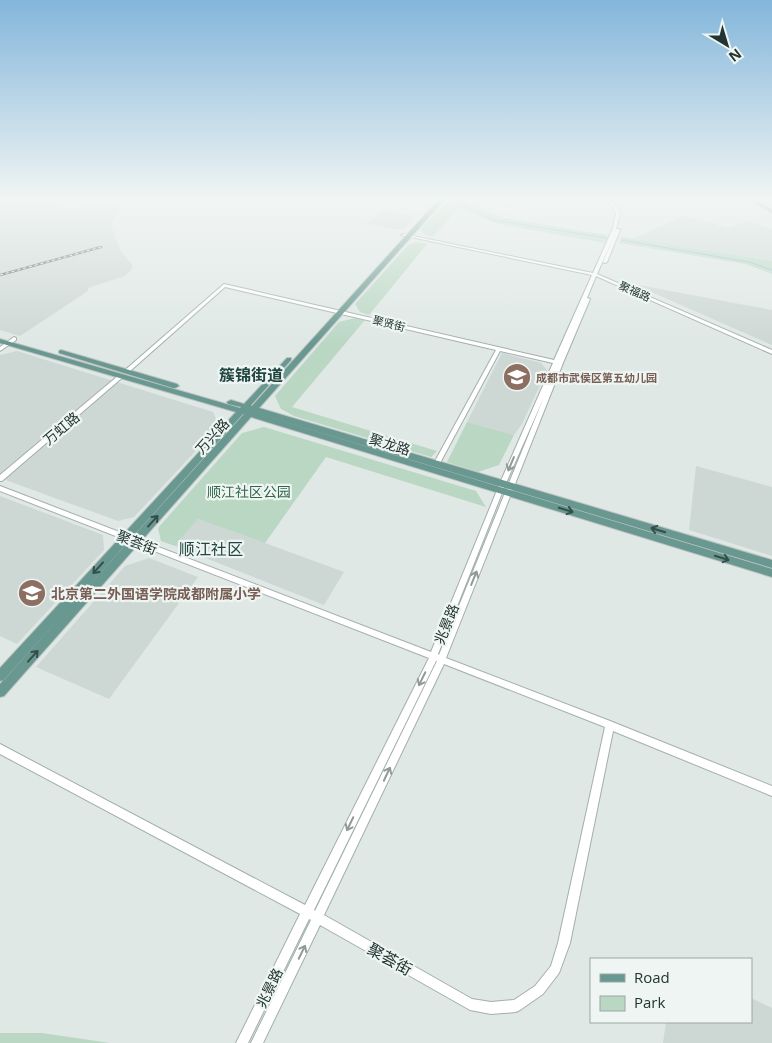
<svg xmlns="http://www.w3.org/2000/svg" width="772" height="1043" font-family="'Open Sans','Noto Sans SC',sans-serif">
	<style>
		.built { fill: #cdd7d4 }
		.green { fill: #bad7c4 }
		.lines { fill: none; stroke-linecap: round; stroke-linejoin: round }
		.stream { stroke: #8db8c7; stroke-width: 1 }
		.minor-casing { stroke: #a3afac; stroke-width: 2 }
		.major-casing { stroke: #bdc2c2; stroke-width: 2 }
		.minor { fill: #fff; fill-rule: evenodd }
		.major { fill: #689890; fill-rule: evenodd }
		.rail-casing { stroke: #5c716e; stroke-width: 2.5 }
		.rail { stroke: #eef5f2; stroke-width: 1; stroke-dasharray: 3; stroke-linecap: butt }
		.oneway { stroke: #909a98 }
		.oneway2 { stroke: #344e4a }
		.labels { text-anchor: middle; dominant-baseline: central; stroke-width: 4.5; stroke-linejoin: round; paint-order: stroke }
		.far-street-label { font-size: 11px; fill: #223532; stroke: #eef5f2 }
		.far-education-label { font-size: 11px; font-weight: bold; fill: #785e54; stroke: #eef5f2; text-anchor: start }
		.street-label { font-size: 14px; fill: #223532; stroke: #eef5f2 }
		.park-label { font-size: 14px; fill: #32674b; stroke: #eef5f2 }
		.education-label { font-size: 14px; font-weight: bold; fill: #785e54; stroke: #eef5f2; text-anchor: start }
		.far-district-label { font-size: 16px; font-weight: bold; fill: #21453f; stroke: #eef5f2 }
		.quarter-label { font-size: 16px; fill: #21453f; stroke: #eef5f2 }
		.near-street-label { font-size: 16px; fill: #223532; stroke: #eef5f2 }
	</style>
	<rect width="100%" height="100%" fill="#dfe8e5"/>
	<g class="built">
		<path d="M0,198H53L63,208L119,207L111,225L120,250L133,266L131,270L125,276L88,288V291L20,336L0,330Z"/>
		<path d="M382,210L414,216L405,228L393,229L367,224Z"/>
		<path d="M683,216L729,228L747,221L772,229V261L633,239Z"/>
		<path d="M633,284L772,310V345Z"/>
		<path d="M17,351L213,412L219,426L134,517L118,521L0,478V355Z"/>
		<path d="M502,353L541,363L547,370L522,424L514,435L467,422Z"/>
		<path d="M696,466L772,487V556L689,530Z"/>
		<path d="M0,496L103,535L104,550L17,644L0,636Z"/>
		<path d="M198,519L265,543L344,572L324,605L175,546Z"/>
		<path d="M149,558L198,577L109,699L36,667L125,566Z"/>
		<path d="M751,998L772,1008V1043H663L666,1022H751Z"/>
	</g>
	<g class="green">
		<path d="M452,198H471L466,202L504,218L607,235L605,243L498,224L459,208L434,236L426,235L420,230Z"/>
		<path d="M622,237L772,261V274L745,264L619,243Z"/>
		<path d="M417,242L427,244L369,315L360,312L355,304L408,245Z"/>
		<path d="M355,318L365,320L292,407L437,451L431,457L294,416L281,409L275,396L339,322Z"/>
		<path d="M467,422L514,435L499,465L478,472L447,462Z"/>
		<path d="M264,427L476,491L486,507L326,457L265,543L198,519L175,546L161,541L158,528L242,433Z"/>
		<path d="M0,1033H42L110,1043H0Z"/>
	</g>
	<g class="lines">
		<g class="stream">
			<path d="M449,200L493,220L607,238"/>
			<path d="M621,240L749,262L772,270"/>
		</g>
		<defs>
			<g id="minor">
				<path d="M195,198L212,200L214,198H219L213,202Z"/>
				<path d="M603,198C612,198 616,206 620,213L616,229H618L620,230L607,262L605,263L603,262L614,236L597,274L772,350V354L596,276L587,298L590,299L563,363L446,658L610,721L772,786V796L613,731L570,943L559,973L543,994L520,1010L516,1012L491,1014L470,1010L320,925L263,1043H251L311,920L309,919L248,1043H236L300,914L0,754V744L305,905L429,658L0,491V486L431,652L500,483L553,363L500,351L440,463L437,465L434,463L496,350L225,287L129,372L127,373L124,371L224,284L554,360L592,275L401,235L403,234L593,273L613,228L616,213L611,204ZM544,397L439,655L438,654L506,483ZM436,661H437L315,911L314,910ZM444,664L605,727L558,943L551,966L535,986L514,1000L491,1002L472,999L324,915Z"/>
				<path d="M14,337L16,338V340L0,351V347Z"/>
				<path d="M121,374L123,375V377L2,481H0V475L119,375Z"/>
			</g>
			<g id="major">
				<path d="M442,198H447L435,210L259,408L772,560V568L255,413L772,569V577L251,417L4,696L0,697V684L244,414H243L4,680L0,681V668L236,412L0,343V339L240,408L241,407L228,404L227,402L231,400L244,404L287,358H291V360L251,405L252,406L431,208Z"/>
				<path d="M746,198H752L772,210V213Z"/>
				<path d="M766,198H772V200L766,199Z"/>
				<path d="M61,350L177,384L179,386L175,388H173L59,353V351Z"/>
			</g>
		</defs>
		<use href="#minor" class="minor-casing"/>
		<use href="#major" class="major-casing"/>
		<use href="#minor" class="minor"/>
		<use href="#major" class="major"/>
		<defs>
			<path id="rail" d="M0,275L101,247"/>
		</defs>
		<use href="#rail" class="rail-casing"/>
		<use href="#rail" class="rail"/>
	</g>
	<defs><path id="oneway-shaft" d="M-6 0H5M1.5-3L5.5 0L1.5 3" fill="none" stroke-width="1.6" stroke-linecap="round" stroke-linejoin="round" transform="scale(1.25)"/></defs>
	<g class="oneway">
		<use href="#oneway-shaft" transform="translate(511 464) rotate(113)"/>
		<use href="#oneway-shaft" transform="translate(474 578) rotate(-68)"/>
		<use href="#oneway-shaft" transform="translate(422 679) rotate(116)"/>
		<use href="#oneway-shaft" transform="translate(387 774) rotate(-65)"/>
		<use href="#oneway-shaft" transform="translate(350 824) rotate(116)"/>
		<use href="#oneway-shaft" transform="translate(302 952) rotate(-64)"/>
	</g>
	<g class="oneway2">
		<use href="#oneway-shaft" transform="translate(566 510) rotate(17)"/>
		<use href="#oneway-shaft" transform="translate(153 521) rotate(-48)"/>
		<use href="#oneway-shaft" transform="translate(658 530) rotate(-163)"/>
		<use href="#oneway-shaft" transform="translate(722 558) rotate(17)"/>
		<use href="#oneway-shaft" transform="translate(98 568) rotate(132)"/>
		<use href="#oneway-shaft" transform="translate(33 656) rotate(-48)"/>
	</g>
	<linearGradient id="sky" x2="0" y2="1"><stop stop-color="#83b6db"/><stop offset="0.58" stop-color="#f1f5f3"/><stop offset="1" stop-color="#f1f5f3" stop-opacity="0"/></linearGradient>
	<rect width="772" height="344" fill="url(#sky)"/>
	<defs>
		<symbol id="school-disc" viewBox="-11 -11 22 22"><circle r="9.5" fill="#8d6e63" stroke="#eef5f2"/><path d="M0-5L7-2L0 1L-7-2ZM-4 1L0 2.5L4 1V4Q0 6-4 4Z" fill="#fff"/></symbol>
	</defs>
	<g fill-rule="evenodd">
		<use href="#school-disc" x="501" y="361" width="32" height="32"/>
		<use href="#school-disc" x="16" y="577" width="32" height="32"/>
	</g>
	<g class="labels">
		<g class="far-street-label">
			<text transform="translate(635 291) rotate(24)">聚福路</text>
			<text transform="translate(389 323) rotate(14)">聚贤街</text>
		</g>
		<g class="far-education-label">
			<text x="536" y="377">成都市武侯区第五幼儿园</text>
		</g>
		<g class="street-label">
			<text transform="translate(61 428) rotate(-40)">万虹路</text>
			<text transform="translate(212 436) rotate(-48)">万兴路</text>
			<text transform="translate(390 444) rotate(17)">聚龙路</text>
			<text transform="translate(137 542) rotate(21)">聚荟街</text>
			<text transform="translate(446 624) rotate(-68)">兆景路</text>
			<text transform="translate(269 988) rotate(-64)">兆景路</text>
		</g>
		<g class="park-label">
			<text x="249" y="491">顺江社区公园</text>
		</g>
		<g class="education-label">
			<text x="51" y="593">北京第二外国语学院成都附属小学</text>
		</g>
		<g class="far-district-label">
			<text x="251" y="375">簇锦街道</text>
		</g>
		<g class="quarter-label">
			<text x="211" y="549">顺江社区</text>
		</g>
		<g class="near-street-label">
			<text transform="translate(390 959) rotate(29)">聚荟街</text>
		</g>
	</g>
	<rect x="590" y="958" width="162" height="65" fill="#eef5f2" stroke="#9ca8a5"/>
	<rect x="600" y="974" width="25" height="8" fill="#689890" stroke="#9ca8a5"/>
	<text x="634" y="983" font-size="15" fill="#223532">Road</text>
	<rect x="600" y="996" width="25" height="15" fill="#bad7c4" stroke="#9ca8a5"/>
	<text x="634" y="1008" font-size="15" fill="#223532">Park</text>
	<g transform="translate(727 45) rotate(142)" stroke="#eef5f2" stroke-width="4" paint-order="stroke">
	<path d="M0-4L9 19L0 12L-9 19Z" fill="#223532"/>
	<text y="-8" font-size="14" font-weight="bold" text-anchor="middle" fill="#223532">N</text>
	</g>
</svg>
